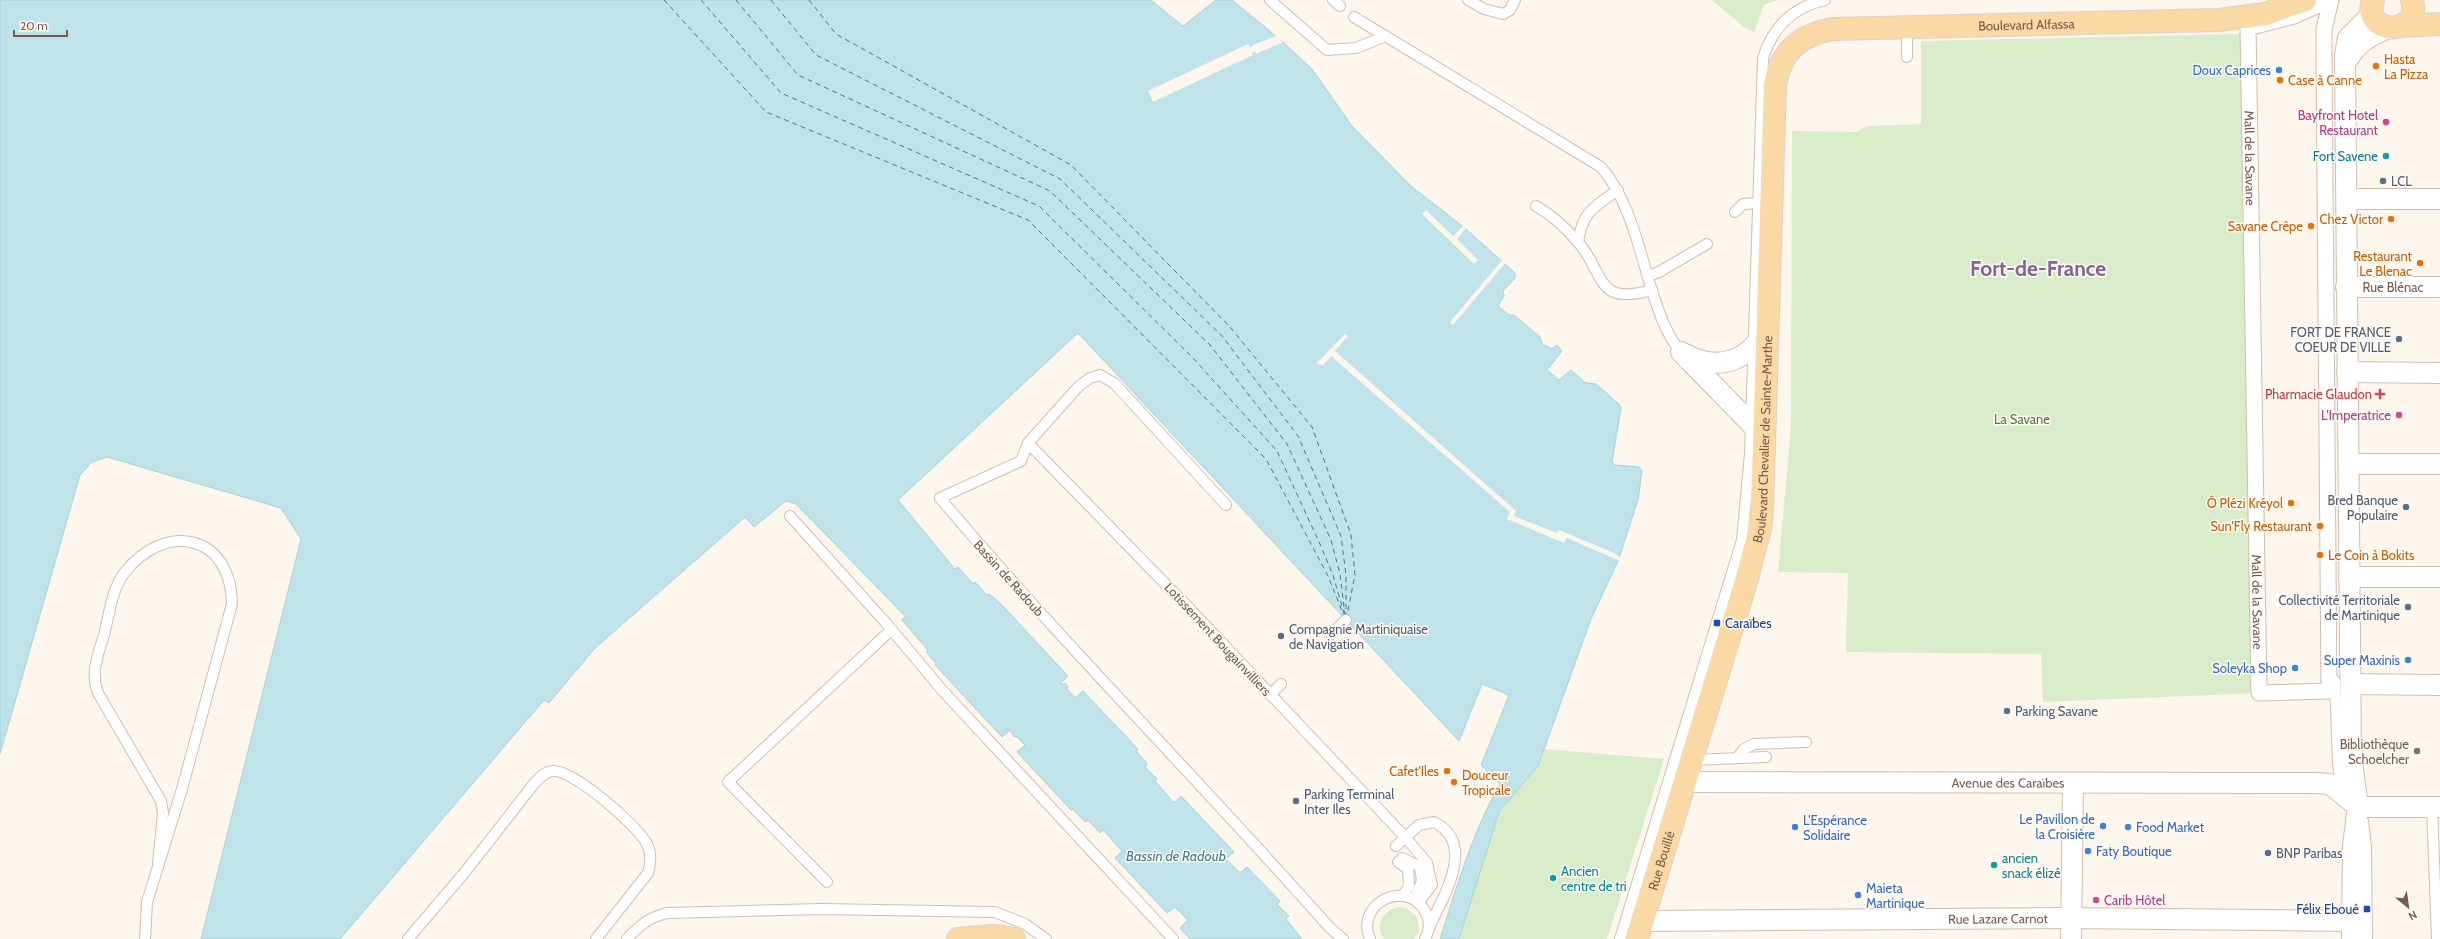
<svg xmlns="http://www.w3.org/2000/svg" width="2440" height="939" font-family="Cabin,sans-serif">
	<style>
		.green { fill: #d8ecc9 }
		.water { fill: #bfe3e8; stroke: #a5d3da }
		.pier { fill: #fdf6ec }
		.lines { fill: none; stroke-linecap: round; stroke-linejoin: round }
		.ferry { stroke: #437c86; stroke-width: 1; stroke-dasharray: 5 4; stroke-linecap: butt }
		.service-casing { stroke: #d1beb0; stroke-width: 12 }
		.pedestrian-casing { stroke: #d1beb0; stroke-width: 17 }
		.minor-casing { stroke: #d1beb0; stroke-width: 22 }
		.primary-casing { stroke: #dad1cd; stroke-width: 24 }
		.service { stroke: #fff; stroke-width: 10 }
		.pedestrian { stroke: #fff; stroke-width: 15 }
		.minor { stroke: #fff; stroke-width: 20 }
		.primary { stroke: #fbd9a5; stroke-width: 22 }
		.food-dot { fill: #e8710a; stroke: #fffaf3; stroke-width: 1.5 }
		.shop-dot { fill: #3f7fe0; stroke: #fffaf3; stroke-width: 1.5 }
		.hotel-dot { fill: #d1479c; stroke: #fffaf3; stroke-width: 1.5 }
		.culture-dot { fill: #0f9aa8; stroke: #fffaf3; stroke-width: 1.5 }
		.service-dot { fill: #5c6f8a; stroke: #fffaf3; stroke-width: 1.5 }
		.health-dot { fill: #e0444e; stroke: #fffaf3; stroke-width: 1.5 }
		.transit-dot { fill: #1a4fb4; stroke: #fffaf3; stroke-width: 1.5 }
		.education-dot { fill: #8d6e63; stroke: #fffaf3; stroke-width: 1.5 }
		.labels { text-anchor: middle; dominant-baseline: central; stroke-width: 3; stroke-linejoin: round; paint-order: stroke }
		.street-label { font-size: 13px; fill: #7a5c4d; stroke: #fffaf3 }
		.food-label { font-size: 13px; fill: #c56008; stroke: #fffaf3; text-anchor: end }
		.shop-label { font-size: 13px; fill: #366cbe; stroke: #fffaf3; text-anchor: end }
		.hotel-label { font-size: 13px; fill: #b23c85; stroke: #fffaf3; text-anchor: end }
		.culture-label { font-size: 13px; fill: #0d838f; stroke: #fffaf3; text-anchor: start }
		.service-label { font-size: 13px; fill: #4e5e75; stroke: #fffaf3; text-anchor: start }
		.health-label { font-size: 13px; fill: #be3a42; stroke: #fffaf3; text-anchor: end }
		.park-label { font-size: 13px; fill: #537a41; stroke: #fffaf3 }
		.transit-label { font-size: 13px; fill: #164399; stroke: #fffaf3; text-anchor: start }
		.education-label { font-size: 13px; fill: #785e54; stroke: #fffaf3; text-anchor: end }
		.water-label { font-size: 14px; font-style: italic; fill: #437c86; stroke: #fffaf3 }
		.town-label { font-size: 21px; font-weight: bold; fill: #846695; stroke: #fffaf3 }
	</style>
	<rect width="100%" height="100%" fill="#fdf6ec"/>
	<g class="green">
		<path d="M1712,0H1777L1764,5L1754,32L1745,28Z"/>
		<path d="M2248,28L2259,693L2043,702L2041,654L1846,652L1848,573L1778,572L1791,428L1792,131L1856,132L1868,126L1921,124V41L2238,34Z"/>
		<path d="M1544,749L1664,759L1607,939H1459L1499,812L1538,766Z"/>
		<path d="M1399,907L1406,908L1417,917L1419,931L1414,939H1384C1374,925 1383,910 1399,907Z"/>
	</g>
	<path class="water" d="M0,0H1151L1183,26L1216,0H1232L1283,42L1312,69L1352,126L1411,186L1466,229L1515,273V278L1503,291L1504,296L1498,306L1509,315H1514L1540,337L1542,344L1552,349L1557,345L1562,351L1547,370L1559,380L1571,370L1586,383L1596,384L1619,404L1621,408L1612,462L1615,465L1639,467L1642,471L1638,500L1618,561L1591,619L1538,766L1499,812L1459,939H1440C1457,886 1472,833 1500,784L1481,765L1509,695L1482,684L1459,741L1078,333L898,500L955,569L958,567L973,584L975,582L987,595L989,594L1001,604L1068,676L1061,683L1062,685L1065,683L1068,687L1067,689L1075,698L1083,691L1138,749L1136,751L1147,764L1145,767L1157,779L1155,781L1174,803L1181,796L1234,852L1226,859L1240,873L1247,867L1280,901L1277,904L1289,916L1286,919L1302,939H1190L1180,928L1188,920L1175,907L1167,913L1115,858L1122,851L1103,830L1100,833L1088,820L1085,822L1073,809L1071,810L1017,752L1025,745L1016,736L1014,737L1010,730L1002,737L935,665L936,663L926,652L928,650L902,620L905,616L796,504L786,501L754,527L745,517L595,648L549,703L544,700L340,939H201L301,539L281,508L107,457L92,462L80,475L0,754Z"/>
	<g class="pier">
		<path d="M1276,36L1283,42L1256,54L1255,51L1252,53L1253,55L1153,102L1148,91L1248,44L1250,48L1253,45Z"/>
		<path d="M1426,210L1453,236L1464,225L1467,227L1457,239L1478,260L1474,264L1422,214Z"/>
		<path d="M1503,259L1506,262L1453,325L1450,322Z"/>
		<path d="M1345,334L1348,336L1335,351L1516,511L1514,516L1557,533L1559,530L1614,553L1621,558L1620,561L1567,538L1564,543L1507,519L1510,512L1331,356L1323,365L1316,364Z"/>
	</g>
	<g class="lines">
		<g class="ferry">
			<path d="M664,0L766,112L1028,220L1266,459L1328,576L1344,616"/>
			<path d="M701,0L781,93L1039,206L1194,359L1277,451L1320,544L1333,575L1344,613"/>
			<path d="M736,0L798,75L1050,191L1210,345L1287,444L1331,540L1340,574L1345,615"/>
			<path d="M771,0L816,55L1060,179L1222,336L1298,436L1341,536L1346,575V614"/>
			<path d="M809,0L836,34L1071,165L1230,327L1312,427L1351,535L1355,575L1347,615"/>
		</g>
		<defs>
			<g id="service">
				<path d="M1270,0L1327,50L1356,48L1386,36"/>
				<path d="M1333,0L1340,6"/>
				<path d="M1468,0L1484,9L1503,14L1510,10L1515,0"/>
				<path d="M1354,17L1601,167C1632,203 1640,256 1655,300C1661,318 1668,337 1681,352"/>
				<path d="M1907,27V57"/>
				<path d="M1536,206C1552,215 1566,228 1578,242C1606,275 1595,306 1652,290"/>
				<path d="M1735,212L1743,204L1759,203"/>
				<path d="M1578,242C1583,211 1593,208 1618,190"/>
				<path d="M1648,276L1659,272L1707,244"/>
				<path d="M1028,443L1189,608L1406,838L1427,863L1432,885L1418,903"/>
				<path d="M1226,505L1114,383L1100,375L1090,378L1079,386L1028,443L1021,461L940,498C1065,646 1202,783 1330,928L1343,939"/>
				<path d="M790,516L886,623L942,690L1173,939"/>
				<path d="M1331,634L1346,620"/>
				<path d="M2335,681L2338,764L2340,777L2348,793"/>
				<path d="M1270,695L1281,684"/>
				<path d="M1737,758L1744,749L1754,744L1806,742"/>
				<path d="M1692,760L1766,757"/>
				<path d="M2432,807L2437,939"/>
				<path d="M2363,821L2366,847L2367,939"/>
				<path d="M1396,846L1419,825L1434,822C1478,844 1442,898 1429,928"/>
				<path d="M1402,858L1420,867L1422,881L1414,899"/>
				<path d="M1398,862L1408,869L1409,886L1403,895"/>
				<path d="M827,882L728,782L891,630"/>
				<path d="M145,939L147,902L182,789L232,604C231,534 166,521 125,572C112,588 109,615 104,635C98,655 90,673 98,693L161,801L163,813L158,863"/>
				<path d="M408,939L465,872L533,785C538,779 544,772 552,771C572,768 638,826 647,844C652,854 651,863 648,873L596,939"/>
				<path d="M627,939C640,925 648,918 667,913L821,909L995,912L1025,924L1046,939"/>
				<path d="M1370,939C1354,901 1411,877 1427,915C1430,923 1429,932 1425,939"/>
				<path d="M1620,939L1742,540L1750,454L1763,58C1773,26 1793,7 1825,0"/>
			</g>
			<g id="pedestrian">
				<path id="s1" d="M2330,0L2294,16L2248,28L2259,693L2329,691L2324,56V29L2331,0"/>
			</g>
			<g id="minor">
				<path d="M2348,59C2358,42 2371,35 2389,28"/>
				<path d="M2347,199H2440"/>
				<path id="s2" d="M2346,287H2440"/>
				<path d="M1681,352L1765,438"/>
				<path d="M1685,354C1720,373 1751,360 1768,325"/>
				<path d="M2347,372L2440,373"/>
				<path d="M2349,464H2440"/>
				<path d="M2349,577H2440"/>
				<path d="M2351,684L2440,685"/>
				<path id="s3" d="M1685,782L2316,783L2330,784L2358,807"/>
				<path d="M2358,807H2440"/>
				<path id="s4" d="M1643,921L2064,918L2352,921"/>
				<path d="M2071,939L2073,783"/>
				<path d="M2352,939L2353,845L2358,807L2351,755L2345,55L2348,38L2372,14"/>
			</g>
			<g id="primary">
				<path d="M2373,0C2361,35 2422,38 2412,0"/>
				<path d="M2401,26L2440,24"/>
				<path d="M958,939L993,936L1014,939"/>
				<path id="s5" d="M1637,939L1746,582L1760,529L1762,510L1775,85C1780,52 1800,35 1832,29L2219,20L2265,14L2305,0"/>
			</g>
		</defs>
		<use href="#service" class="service-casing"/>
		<use href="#pedestrian" class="pedestrian-casing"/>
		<use href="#minor" class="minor-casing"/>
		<use href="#primary" class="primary-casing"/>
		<use href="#service" class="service"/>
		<use href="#pedestrian" class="pedestrian"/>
		<use href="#minor" class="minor"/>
		<use href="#primary" class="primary"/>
	</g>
	<g class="food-dot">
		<circle cx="2376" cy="66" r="4"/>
		<circle cx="2280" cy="80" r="4"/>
		<circle cx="2391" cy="219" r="4"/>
		<circle cx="2311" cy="226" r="4"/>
		<circle cx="2420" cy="263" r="4"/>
		<circle cx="2291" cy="503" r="4"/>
		<circle cx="2320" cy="526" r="4"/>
		<circle cx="2320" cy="555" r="4"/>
		<circle cx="1447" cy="771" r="4"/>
		<circle cx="1454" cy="782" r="4"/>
	</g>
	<g class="shop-dot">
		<circle cx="2279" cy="70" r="4"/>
		<circle cx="2408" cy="660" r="4"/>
		<circle cx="2295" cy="668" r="4"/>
		<circle cx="2103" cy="826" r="4"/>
		<circle cx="1795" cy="827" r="4"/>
		<circle cx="2128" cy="827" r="4"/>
		<circle cx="2088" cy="851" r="4"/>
		<circle cx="1858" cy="895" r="4"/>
	</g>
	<g class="hotel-dot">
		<circle cx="2386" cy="122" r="4"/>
		<circle cx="2399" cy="415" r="4"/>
		<circle cx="2096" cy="900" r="4"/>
	</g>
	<g class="culture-dot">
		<circle cx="2386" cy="156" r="4"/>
		<circle cx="1994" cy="865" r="4"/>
		<circle cx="1553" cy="878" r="4"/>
	</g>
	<g class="service-dot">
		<circle cx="2383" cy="181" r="4"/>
		<circle cx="2399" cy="339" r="4"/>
		<circle cx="2406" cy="507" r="4"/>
		<circle cx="2408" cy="607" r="4"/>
		<circle cx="1281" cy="636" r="4"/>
		<circle cx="2007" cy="711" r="4"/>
		<circle cx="1296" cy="801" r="4"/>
		<circle cx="2268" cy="853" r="4"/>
	</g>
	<path class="health-dot" d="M2378 388h4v4h4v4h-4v4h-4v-4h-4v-4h4z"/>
	<g class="transit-dot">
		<rect x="1713" y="619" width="8" height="8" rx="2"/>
		<rect x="2363" y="905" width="8" height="8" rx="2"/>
	</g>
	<circle class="education-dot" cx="2417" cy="751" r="4"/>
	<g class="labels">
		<g class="street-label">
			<text stroke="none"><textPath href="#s5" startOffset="1153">Boulevard Alfassa</textPath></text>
			<text stroke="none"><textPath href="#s1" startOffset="217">Mall de la Savane</textPath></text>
			<text stroke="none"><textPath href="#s2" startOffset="47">Rue Blénac</textPath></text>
			<text stroke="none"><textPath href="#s5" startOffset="518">Boulevard Chevalier de Sainte-Marthe</textPath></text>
			<text transform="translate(1009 578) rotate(48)">Bassin de Radoub</text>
			<text stroke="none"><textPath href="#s1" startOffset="661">Mall de la Savane</textPath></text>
			<text transform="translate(1218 639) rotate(47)">Lotissement Bougainvilliers</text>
			<text stroke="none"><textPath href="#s3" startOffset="323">Avenue des Caraïbes</textPath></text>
			<text stroke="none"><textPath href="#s5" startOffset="82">Rue Bouillé</textPath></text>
			<text stroke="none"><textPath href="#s4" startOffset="355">Rue Lazare Carnot</textPath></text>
		</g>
		<g class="food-label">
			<text x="2384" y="59" text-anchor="start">Hasta<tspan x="2384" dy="15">La Pizza</tspan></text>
			<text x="2288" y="80" text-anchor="start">Case à Canne</text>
			<text x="2383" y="219">Chez Victor</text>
			<text x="2303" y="226">Savane Crêpe</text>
			<text x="2412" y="256">Restaurant<tspan x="2412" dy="15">Le Blenac</tspan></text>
			<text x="2283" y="503">Ô Plézi Kréyol</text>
			<text x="2312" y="526">Sun'Fly Restaurant</text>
			<text x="2328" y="555" text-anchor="start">Le Coin à Bokits</text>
			<text x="1439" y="771">Cafet'Iles</text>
			<text x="1462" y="775" text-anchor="start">Douceur<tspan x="1462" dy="15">Tropicale</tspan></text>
		</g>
		<g class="shop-label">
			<text x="2271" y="70">Doux Caprices</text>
			<text x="2400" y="660">Super Maxinis</text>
			<text x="2287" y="668">Soleyka Shop</text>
			<text x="2095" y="819">Le Pavillon de<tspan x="2095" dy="15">la Croisière</tspan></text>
			<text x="1803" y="820" text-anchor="start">L'Espérance<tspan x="1803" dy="15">Solidaire</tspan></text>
			<text x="2136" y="827" text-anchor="start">Food Market</text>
			<text x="2096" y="851" text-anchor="start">Faty Boutique</text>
			<text x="1866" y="888" text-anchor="start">Maieta<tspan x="1866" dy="15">Martinique</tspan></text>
		</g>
		<g class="hotel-label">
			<text x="2378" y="115">Bayfront Hotel<tspan x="2378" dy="15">Restaurant</tspan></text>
			<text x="2391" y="415">L'Imperatrice</text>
			<text x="2104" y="900" text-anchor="start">Carib Hôtel</text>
		</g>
		<g class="culture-label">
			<text x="2378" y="156" text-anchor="end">Fort Savene</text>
			<text x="2002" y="858">ancien<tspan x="2002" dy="15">snack élizé</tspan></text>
			<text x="1561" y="871">Ancien<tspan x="1561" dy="15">centre de tri</tspan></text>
		</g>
		<g class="service-label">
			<text x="2391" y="181">LCL</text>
			<text x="2391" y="332" text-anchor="end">FORT DE FRANCE<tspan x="2391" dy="15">COEUR DE VILLE</tspan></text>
			<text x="2398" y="500" text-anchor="end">Bred Banque<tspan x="2398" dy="15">Populaire</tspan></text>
			<text x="2400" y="600" text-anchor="end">Collectivité Territoriale<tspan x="2400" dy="15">de Martinique</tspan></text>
			<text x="1289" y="629">Compagnie Martiniquaise<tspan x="1289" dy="15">de Navigation</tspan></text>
			<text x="2015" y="711">Parking Savane</text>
			<text x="1304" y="794">Parking Terminal<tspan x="1304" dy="15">Inter Iles</tspan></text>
			<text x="2276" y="853">BNP Paribas</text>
		</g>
		<g class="health-label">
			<text x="2372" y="394">Pharmacie Glaudon</text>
		</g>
		<g class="park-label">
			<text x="2022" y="419">La Savane</text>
		</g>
		<g class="transit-label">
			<text x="1725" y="623">Caraïbes</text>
			<text x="2359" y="909" text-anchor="end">Félix Eboué</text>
		</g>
		<g class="education-label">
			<text x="2409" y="744">Bibliothèque<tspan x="2409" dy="15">Schoelcher</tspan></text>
		</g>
		<g class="water-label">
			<text x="1176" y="856">Bassin de Radoub</text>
		</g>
		<g class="town-label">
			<text x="2038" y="268">Fort-de-France</text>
		</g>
	</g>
	<g transform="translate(2408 907) rotate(151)" stroke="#fffaf3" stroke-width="3" paint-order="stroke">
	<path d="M0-3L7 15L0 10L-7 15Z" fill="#7a5c4d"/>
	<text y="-6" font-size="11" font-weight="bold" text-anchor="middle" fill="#7a5c4d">N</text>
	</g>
	<path d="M14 30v6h53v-6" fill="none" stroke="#7a5c4d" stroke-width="2"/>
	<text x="20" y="30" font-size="12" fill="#7a5c4d" stroke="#fffaf3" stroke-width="3" paint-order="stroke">20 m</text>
</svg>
